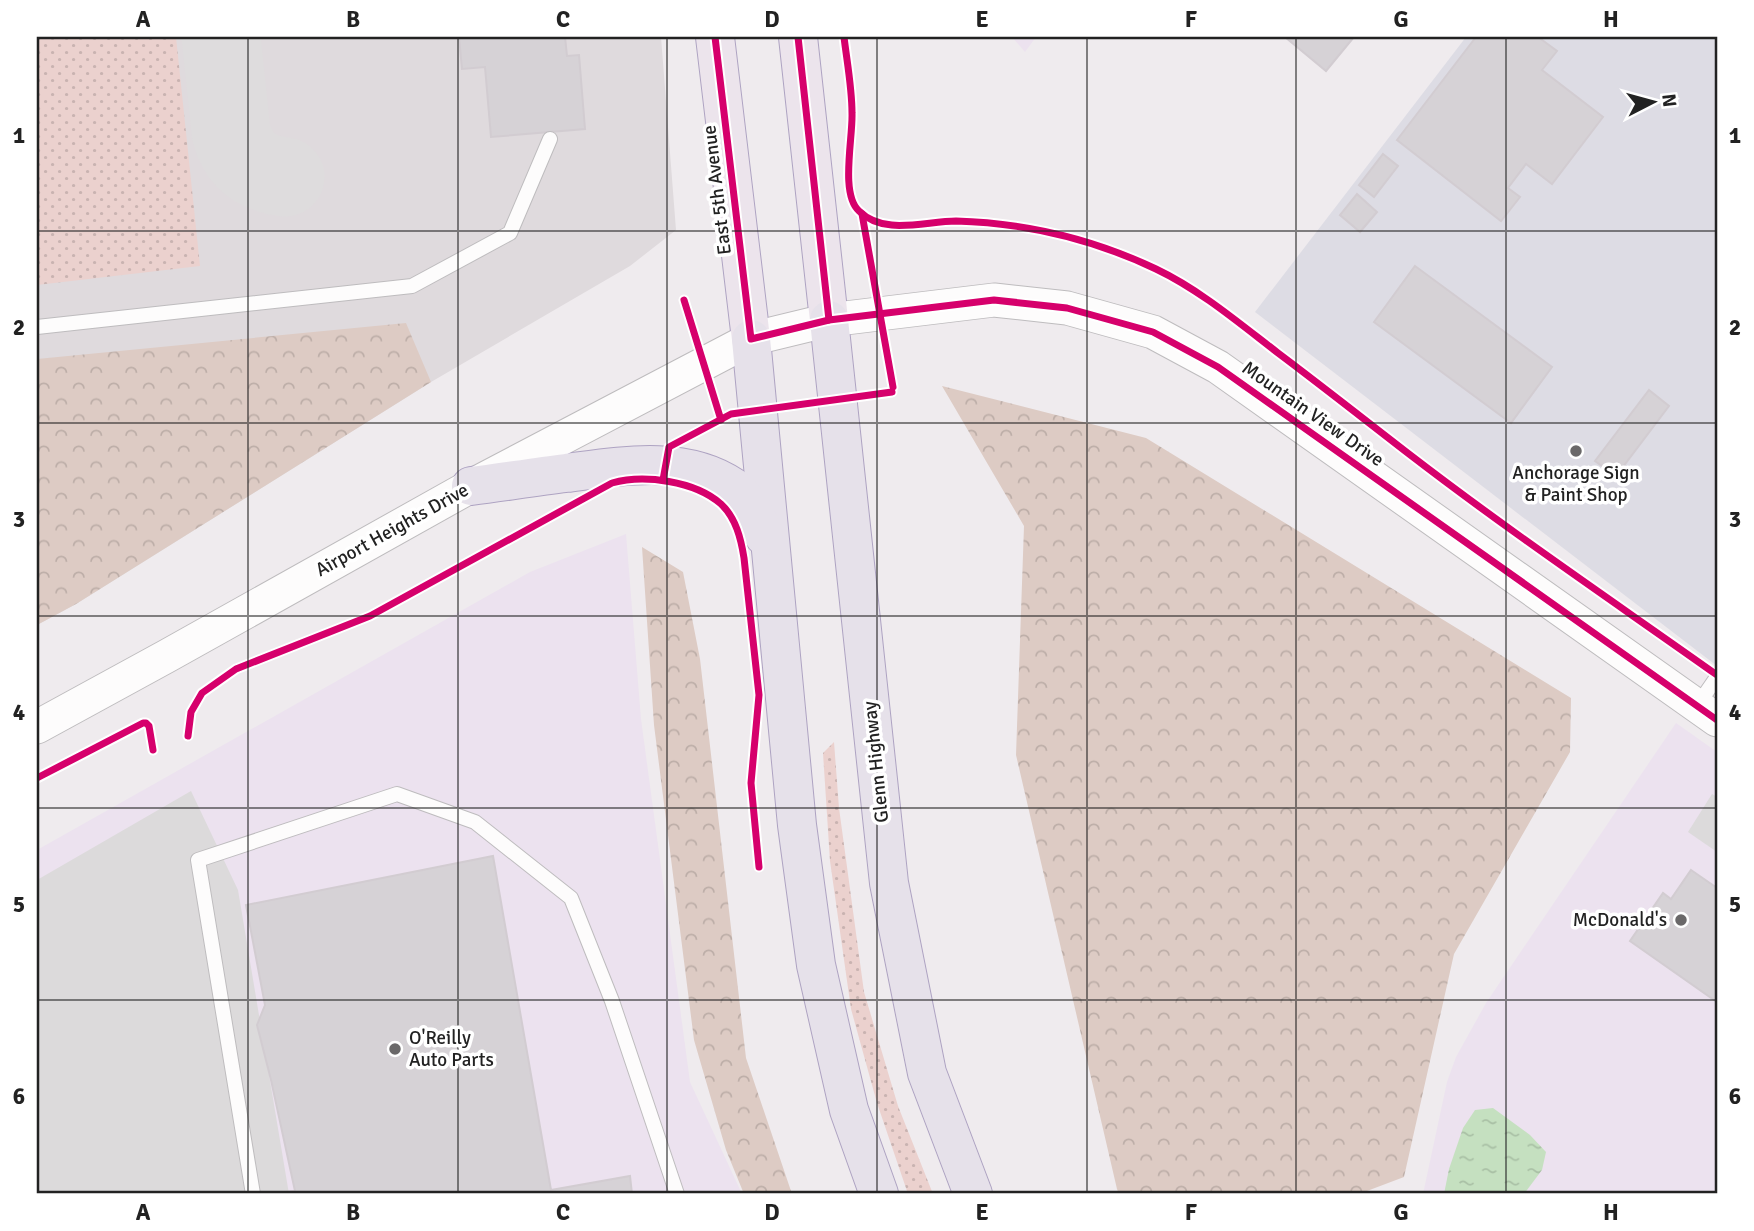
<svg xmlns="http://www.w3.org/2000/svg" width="1754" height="1231" font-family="Signika,sans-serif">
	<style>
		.commercial { fill: #ece2ef }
		.industrial { fill: #dddce4 }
		.airport { fill: #dfdadd }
		.grass { fill: url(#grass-dots) }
		.forest { fill: url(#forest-crowns) }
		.parking { fill: #dcdadb }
		.water { fill: url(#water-ripples) }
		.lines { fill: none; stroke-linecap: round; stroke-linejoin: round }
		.taxiway { stroke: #dedcdd; stroke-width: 79 }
		.building { fill: #d6d2d6; stroke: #d2ccd1; stroke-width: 2 }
		.service-casing { stroke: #bebcbe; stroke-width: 16 }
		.tertiary-casing { stroke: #bebcbe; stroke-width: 35 }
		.trunk-casing { stroke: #aea3c2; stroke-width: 40 }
		.motorway-casing { stroke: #aea3c2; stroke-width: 40 }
		.service { stroke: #fdfcfc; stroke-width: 14 }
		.tertiary { stroke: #fdfcfc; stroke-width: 33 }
		.trunk { stroke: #ece4ec; stroke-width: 38 }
		.motorway { stroke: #e6e1ea; stroke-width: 38 }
		.cycleway-casing { stroke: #fff; stroke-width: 11 }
		.cycleway { stroke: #d6006c; stroke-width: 7 }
		.grid { fill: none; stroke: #222; stroke-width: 2; stroke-opacity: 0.55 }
		.poi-dot { fill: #6a6869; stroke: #fff; stroke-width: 2.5 }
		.labels { text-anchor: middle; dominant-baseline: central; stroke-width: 7; stroke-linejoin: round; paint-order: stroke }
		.street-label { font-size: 19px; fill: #222; stroke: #fff }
		.poi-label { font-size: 19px; fill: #222; stroke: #fff }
		.neatline { fill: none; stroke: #222; stroke-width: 2.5 }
		.grid-label { font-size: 23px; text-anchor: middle; font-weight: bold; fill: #222 }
	</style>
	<defs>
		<pattern id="grass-dots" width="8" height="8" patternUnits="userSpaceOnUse" patternTransform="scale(1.75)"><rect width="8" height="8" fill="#ebd1ce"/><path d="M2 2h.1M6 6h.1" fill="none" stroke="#c9b3b1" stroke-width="1.8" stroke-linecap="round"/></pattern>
		<pattern id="forest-crowns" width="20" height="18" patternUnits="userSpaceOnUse" patternTransform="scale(1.75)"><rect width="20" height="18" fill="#ddcbc4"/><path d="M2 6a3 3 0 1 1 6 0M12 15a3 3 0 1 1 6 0" fill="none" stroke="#bdaea8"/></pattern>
		<pattern id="water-ripples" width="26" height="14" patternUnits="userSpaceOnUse" patternTransform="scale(1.75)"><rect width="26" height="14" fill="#c5e0c0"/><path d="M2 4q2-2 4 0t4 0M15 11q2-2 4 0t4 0" fill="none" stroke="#a9c0a5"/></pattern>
	</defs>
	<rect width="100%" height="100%" fill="#efebee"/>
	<g class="commercial">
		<path d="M1012,37H1036L1025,52Z"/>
		<path d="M626,534L641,719L690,1082L742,1194H37V850L530,572Z"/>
		<path d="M1676,723L1717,752V1194H1423L1447,1082L1456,1057L1486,1003Z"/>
	</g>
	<path class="industrial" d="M1466,37H1717V666L1255,312Z"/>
	<path class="airport" d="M37,37H661L676,230L630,266L431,382L76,604L37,625Z"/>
	<g class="grass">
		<path d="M37,37H176L200,266L37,285Z"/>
		<path d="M834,742L839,808L864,992L898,1106L933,1194H908L877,1103L851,1009L830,861L823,753Z"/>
	</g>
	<g class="forest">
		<path d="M406,323L431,382L76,604L37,625V359Z"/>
		<path d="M942,386L1146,438L1571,698L1570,752L1454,954L1404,1177L1359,1194H1119L1117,1189L1016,755L1024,526Z"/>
		<path d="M642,547L683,572L700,659L746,1058L792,1194H744L726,1150L694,1040L654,725Z"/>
	</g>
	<g class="parking">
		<path d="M191,791L238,890L289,1194H37V880Z"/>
		<path d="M1712,794L1717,797V852L1688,832Z"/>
	</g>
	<path class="water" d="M1493,1108L1530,1135L1546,1152L1542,1170L1524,1194H1444L1449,1169L1463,1128L1475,1110Z"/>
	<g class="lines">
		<path class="taxiway" d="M221,37L231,132C239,161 255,173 285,177"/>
	</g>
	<g class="building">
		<path d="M459,37H565L567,56L579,55L585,129L491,137L485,67L462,69Z"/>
		<path d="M1285,37H1354L1326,71Z"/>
		<path d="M1476,37H1538L1557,51L1542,70L1603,117L1552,184L1526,164L1508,188L1520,197L1501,221L1397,140Z"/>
		<path d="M1383,154L1398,166L1374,197L1359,185Z"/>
		<path d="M1357,194L1377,212L1360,232L1340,215Z"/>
		<path d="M1415,266L1552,367L1511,423L1374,322Z"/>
		<path d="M1649,390L1669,406L1616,476L1595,461Z"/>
		<path d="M493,856L551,1190L630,1176L632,1194H285V1192L295,1191L271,1080L257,1025L265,1005L246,905Z"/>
		<path d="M1691,870L1717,888V1002L1630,941L1663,893L1671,899Z"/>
	</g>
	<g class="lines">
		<defs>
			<g id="service">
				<path d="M37,327L412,286L510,233L550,139"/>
				<path d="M1697,706L1717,677"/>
				<path d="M253,1194L198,860L397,794L475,822L571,898L612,1001L677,1194"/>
			</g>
			<path id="tertiary" d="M37,727L167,656L471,486L751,339L829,320L994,300L1067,308L1153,332L1218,367L1717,720"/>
			<g id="trunk">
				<path d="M715,37L751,339"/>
				<path d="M798,37L829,320"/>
			</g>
			<g id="motorway">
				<path d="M829,320L889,883L927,1073L973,1194"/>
				<path d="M751,339L797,825L816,965L849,1110L879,1194"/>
				<path d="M471,486C502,482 534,477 566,473C620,466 685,454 733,487C749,499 758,517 764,536"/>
			</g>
		</defs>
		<use href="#service" class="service-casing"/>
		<use href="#tertiary" class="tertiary-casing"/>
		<use href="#trunk" class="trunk-casing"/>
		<use href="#motorway" class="motorway-casing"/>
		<use href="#service" class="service"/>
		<use href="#tertiary" class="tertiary"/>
		<use href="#trunk" class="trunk"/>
		<use href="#motorway" class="motorway"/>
		<defs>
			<g id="cycleway">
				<path d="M715,37L751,339L829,320L994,300L1067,308L1153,332L1218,367L1717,720"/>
				<path d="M798,37L829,320"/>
				<path d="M844,37C847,62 852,88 852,113C853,138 840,194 859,211C884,236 925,221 956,221C1026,223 1093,239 1156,269C1200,290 1239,323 1278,353C1322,386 1365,420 1409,454C1509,531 1614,602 1717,675"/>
				<path d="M862,214L893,387"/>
				<path d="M684,300L721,420"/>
				<path d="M663,480L669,447L731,414L892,392"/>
				<path d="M188,736L191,712L202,693L236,669L370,616L612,483C644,474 695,481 721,504C736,518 741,539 744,558L759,695L751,783L759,867"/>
				<path d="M37,778L143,723H146L149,726L153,750"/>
			</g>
		</defs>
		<use href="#cycleway" class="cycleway-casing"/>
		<use href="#cycleway" class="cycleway"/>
	</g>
	<path class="grid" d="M248,37V1194M458,37V1194M667,37V1194M877,37V1194M1087,37V1194M1296,37V1194M1506,37V1194M37,231H1717M37,423H1717M37,616H1717M37,808H1717M37,1000H1717"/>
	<g class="poi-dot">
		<circle cx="1576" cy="451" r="7"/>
		<circle cx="1681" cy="920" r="7"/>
		<circle cx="395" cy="1049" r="7"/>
	</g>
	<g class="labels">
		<g class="street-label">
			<text transform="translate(717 190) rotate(-97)">East 5th Avenue</text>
			<text transform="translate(1313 414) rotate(35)">Mountain View Drive</text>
			<text transform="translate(392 530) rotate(-29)">Airport Heights Drive</text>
			<text transform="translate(876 762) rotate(-96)">Glenn Highway</text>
		</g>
		<g class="poi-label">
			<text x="1576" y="473">Anchorage Sign<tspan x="1576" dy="22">&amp; Paint Shop</tspan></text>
			<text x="1667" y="920" text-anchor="end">McDonald's</text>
			<text x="409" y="1038" text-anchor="start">O'Reilly<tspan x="409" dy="22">Auto Parts</tspan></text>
		</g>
	</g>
	<rect width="1754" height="1231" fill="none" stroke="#ffffff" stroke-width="77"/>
	<g transform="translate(1653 102) rotate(84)" stroke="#ffffff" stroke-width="5" paint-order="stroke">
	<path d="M0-5L12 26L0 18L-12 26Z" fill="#222222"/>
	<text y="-10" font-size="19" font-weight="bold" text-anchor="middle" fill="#222222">N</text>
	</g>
	<rect x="38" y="38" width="1678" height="1154" class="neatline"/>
	<g class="grid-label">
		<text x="143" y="27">A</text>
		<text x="353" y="27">B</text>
		<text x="563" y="27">C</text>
		<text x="772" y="27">D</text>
		<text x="982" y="27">E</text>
		<text x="1191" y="27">F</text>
		<text x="1401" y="27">G</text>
		<text x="1611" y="27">H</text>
		<text x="19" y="143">1</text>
		<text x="1735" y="143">1</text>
		<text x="19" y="335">2</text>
		<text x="1735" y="335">2</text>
		<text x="19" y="527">3</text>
		<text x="1735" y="527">3</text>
		<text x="19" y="720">4</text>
		<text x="1735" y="720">4</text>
		<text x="19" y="912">5</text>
		<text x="1735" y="912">5</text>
		<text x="19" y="1104">6</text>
		<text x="1735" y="1104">6</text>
		<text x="143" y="1220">A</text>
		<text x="353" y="1220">B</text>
		<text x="563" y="1220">C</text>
		<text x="772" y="1220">D</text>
		<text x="982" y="1220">E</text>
		<text x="1191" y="1220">F</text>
		<text x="1401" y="1220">G</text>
		<text x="1611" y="1220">H</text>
	</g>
</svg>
